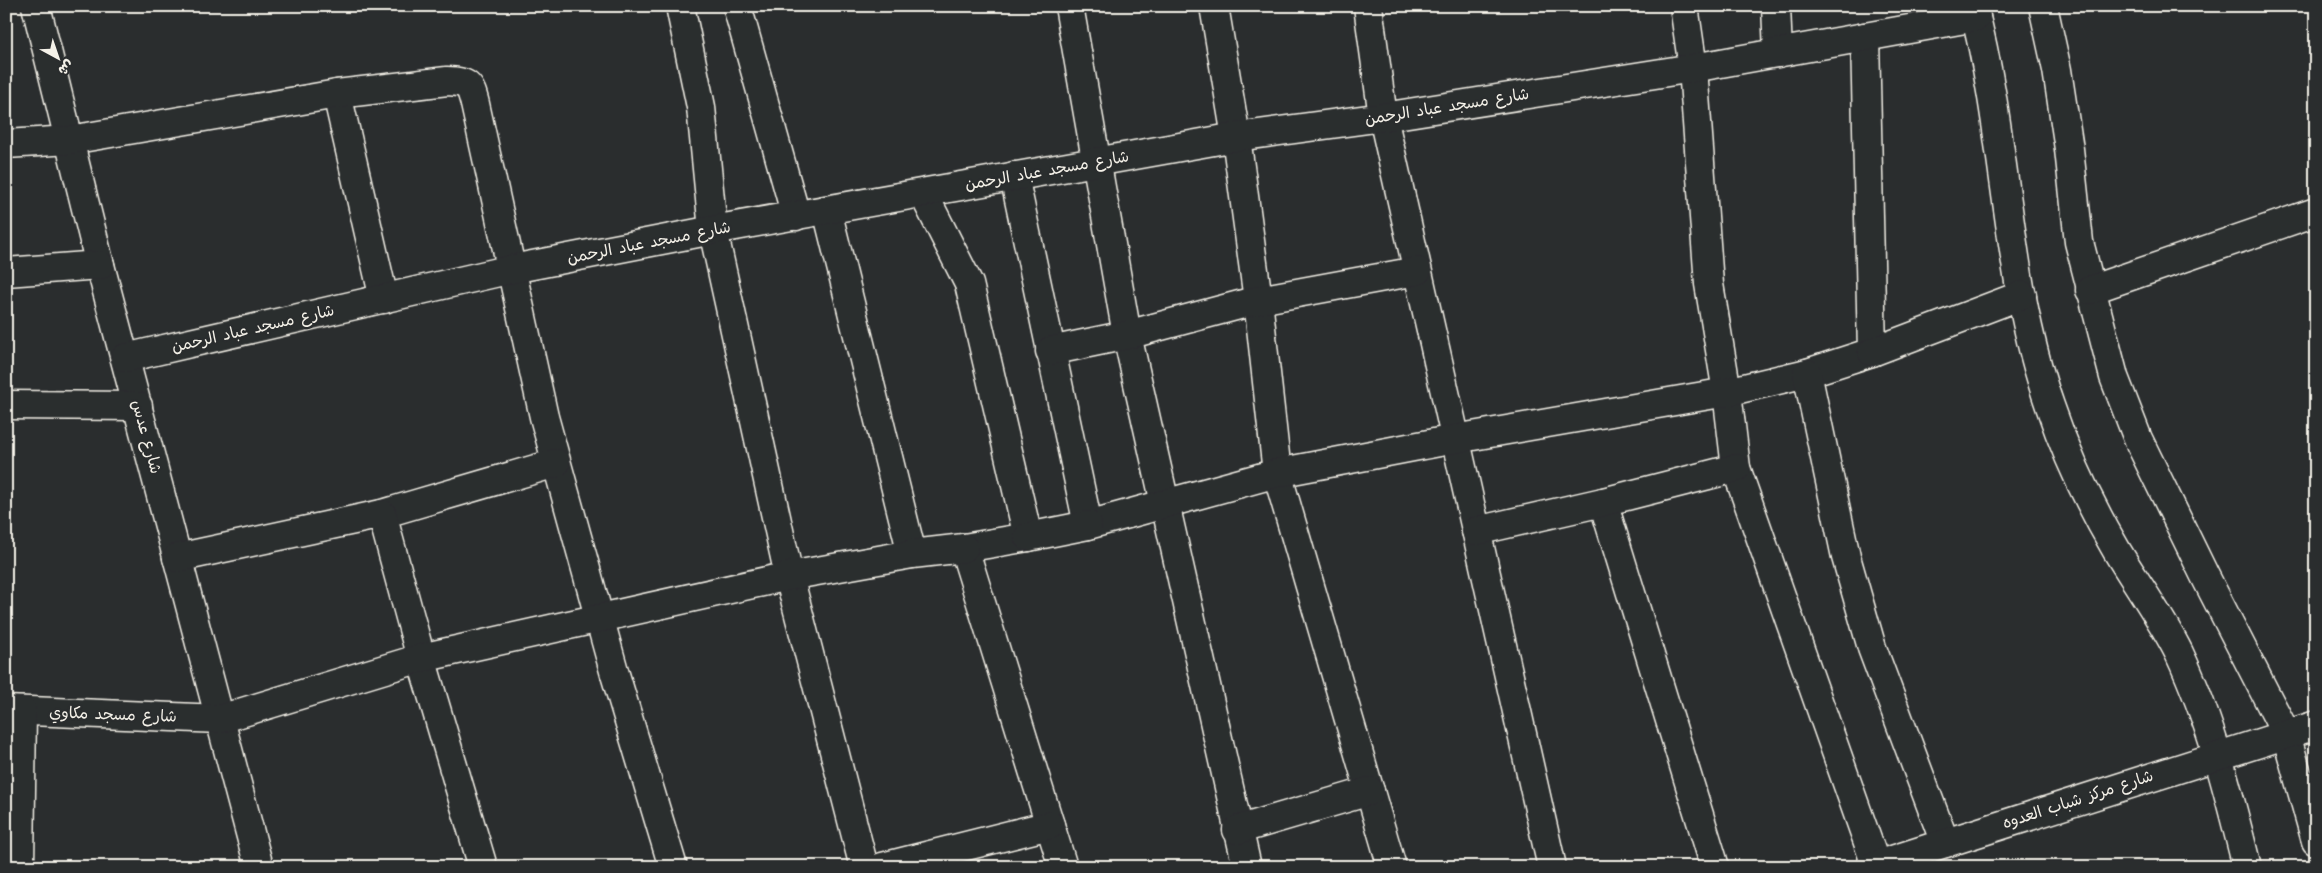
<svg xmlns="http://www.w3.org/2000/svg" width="2322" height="873" font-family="Kalam,'Playpen Sans Arabic',sans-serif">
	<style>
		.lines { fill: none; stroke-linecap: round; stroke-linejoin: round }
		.minor-casing { stroke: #f4f1e8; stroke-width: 31 }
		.minor { stroke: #2a2d2e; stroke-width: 28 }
		.labels { text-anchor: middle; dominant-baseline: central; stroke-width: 4.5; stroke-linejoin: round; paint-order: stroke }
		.street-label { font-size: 16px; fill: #f4f1e8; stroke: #2a2d2e }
	</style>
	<rect width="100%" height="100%" fill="#2a2d2e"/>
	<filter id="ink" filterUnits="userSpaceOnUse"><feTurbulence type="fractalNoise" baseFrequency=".02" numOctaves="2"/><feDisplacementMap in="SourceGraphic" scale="10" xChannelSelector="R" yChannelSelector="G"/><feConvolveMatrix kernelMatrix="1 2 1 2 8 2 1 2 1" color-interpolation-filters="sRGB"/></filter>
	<g filter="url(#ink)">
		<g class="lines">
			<defs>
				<g id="minor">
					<path d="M36,6L100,265L259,867"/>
					<path d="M680,6L701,107L713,230L789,576L864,867"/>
					<path d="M737,6L796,216"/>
					<path d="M1069,6L1127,335L1247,867"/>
					<path d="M1214,6L1236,137L1258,300L1277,473L1392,867"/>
					<path d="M1368,6L1383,117L1552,867"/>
					<path d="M1684,6L1693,68L1709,284L1727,392L1736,468L1876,865"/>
					<path d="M1776,6L1778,53"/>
					<path d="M1973,6C2008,138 2005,278 2050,406C2067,457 2090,505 2117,551C2138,586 2161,617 2179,653C2211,721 2229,794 2247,867"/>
					<path d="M2043,6L2057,70L2069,149L2079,242L2114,377L2138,439L2205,576L2286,734L2316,841"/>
					<path d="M337,94L384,299"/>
					<path d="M6,144L70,140L337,94L447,81C468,82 470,84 475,104L544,417L614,671L673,867"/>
					<path d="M1014,176L1088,525L1277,473L1455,439L1727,392L1807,373L1872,352L1865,37"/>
					<path d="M923,193L969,284L1028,537L964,548L1063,867"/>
					<path d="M827,210L912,554"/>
					<path d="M6,272L100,265"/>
					<path d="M2090,290L2316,212"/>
					<path d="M1050,351L1127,335L1258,300L1417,271"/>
					<path d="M1872,352L2022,295"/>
					<path d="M125,358L512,269L713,230L1236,137L1383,117L1693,68L1976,17"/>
					<path d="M1807,373L1846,557L1872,648L1945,843"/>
					<path d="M6,405L138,406"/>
					<path d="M1603,502L1715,867"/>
					<path d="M382,514L556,463"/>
					<path d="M1476,531L1603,502L1736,468"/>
					<path d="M1028,537L1088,525"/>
					<path d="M177,558L382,514L421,658L483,867"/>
					<path d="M6,710L220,719L421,658L789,576L912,554L964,548"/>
					<path d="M1237,830L1370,791"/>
					<path d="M20,867L22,711"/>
					<path d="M882,867L1050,825"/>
					<path d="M1870,867L2316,725"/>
				</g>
			</defs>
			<use href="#minor" class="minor-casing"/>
			<use href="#minor" class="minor"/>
		</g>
	</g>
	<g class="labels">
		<g class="street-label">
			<text transform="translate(1447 107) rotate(-9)">شارع مسجد عباد الرحمن</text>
			<text transform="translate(1047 171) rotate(-10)">شارع مسجد عباد الرحمن</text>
			<text transform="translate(649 243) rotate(-11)">شارع مسجد عباد الرحمن</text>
			<text transform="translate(253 329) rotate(-13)">شارع مسجد عباد الرحمن</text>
			<text transform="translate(146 437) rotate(75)">شارع عدس</text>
			<text transform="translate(113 715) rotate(2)">شارع مسجد مكاوي</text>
			<text transform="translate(2078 800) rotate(-18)">شارع مركز شباب العدوه</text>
		</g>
	</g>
	<rect width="2322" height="873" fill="none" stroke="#2a2d2e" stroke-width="25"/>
	<rect x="12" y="12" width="2297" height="848" fill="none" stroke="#f4f1e8" stroke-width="2" filter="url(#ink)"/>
	<g transform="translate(58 58) rotate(140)" stroke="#2a2d2e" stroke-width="4" paint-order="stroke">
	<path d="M0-4L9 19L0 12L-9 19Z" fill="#f4f1e8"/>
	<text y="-8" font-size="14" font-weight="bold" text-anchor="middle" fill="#f4f1e8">ش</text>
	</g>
</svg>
